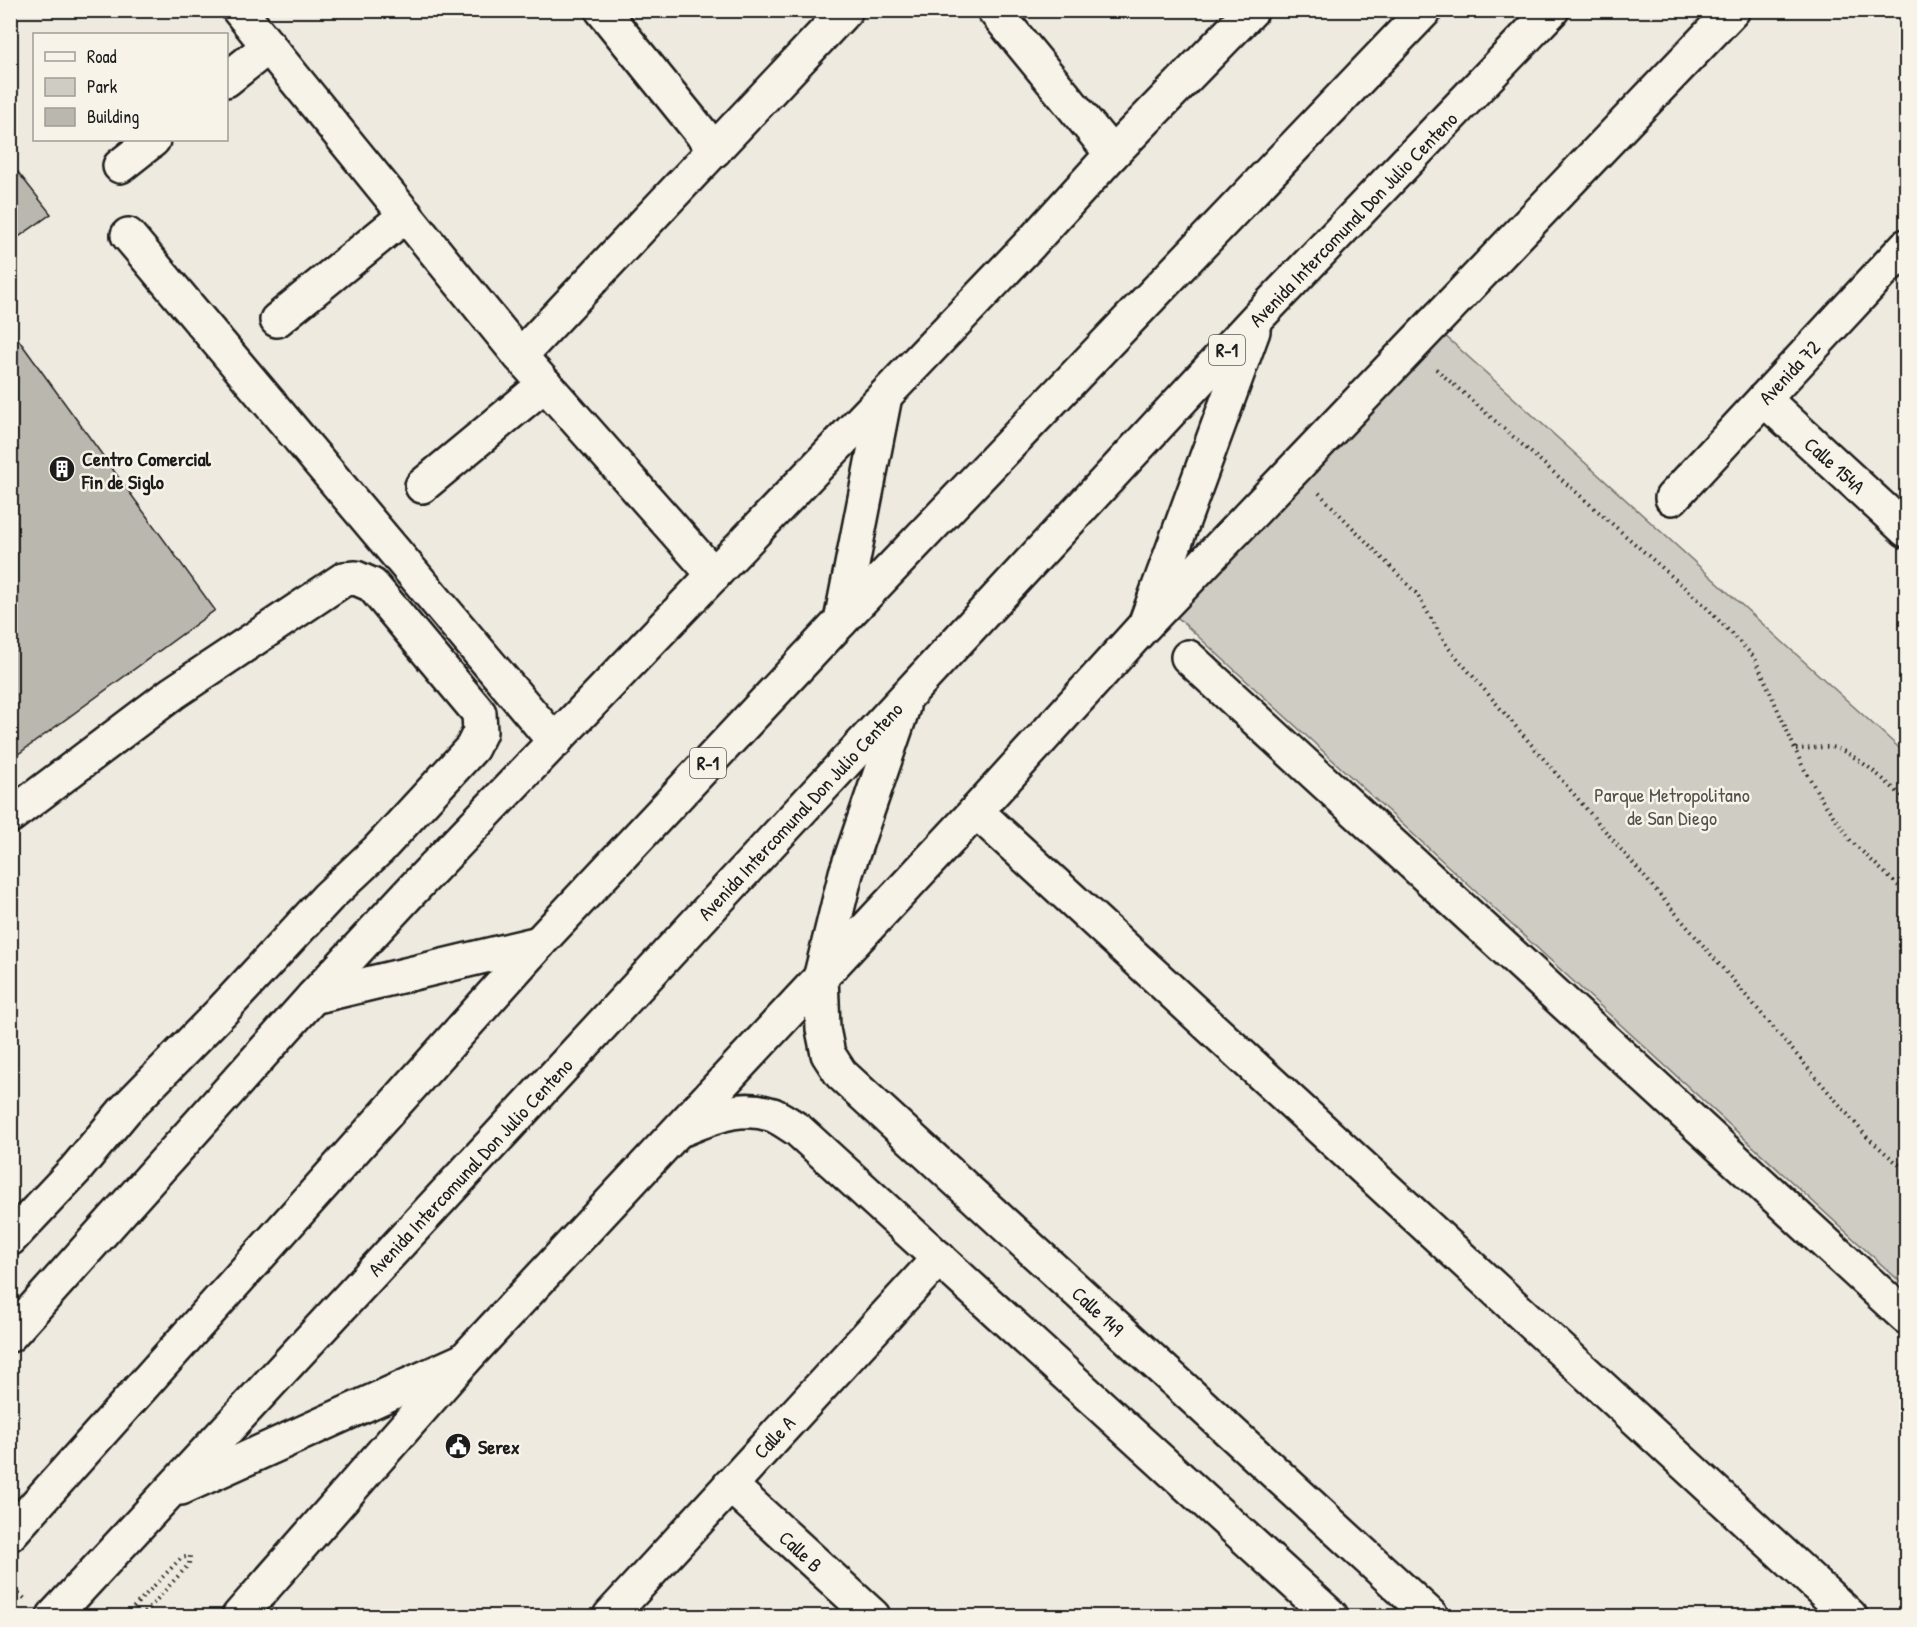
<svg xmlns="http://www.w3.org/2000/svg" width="1917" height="1627" font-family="'Patrick Hand',sans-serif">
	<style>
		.green { fill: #cfccc3; stroke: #767470; stroke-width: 1.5 }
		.building { fill: #bab7af; stroke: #1c1c1c; stroke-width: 1.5 }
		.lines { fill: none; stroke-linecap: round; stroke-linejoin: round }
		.minor-casing { stroke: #1c1c1c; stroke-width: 38 }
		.major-casing { stroke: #1c1c1c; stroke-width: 38 }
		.path { stroke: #1c1c1c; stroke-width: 4; stroke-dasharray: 1.5 4.5; stroke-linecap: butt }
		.minor { stroke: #f7f3e8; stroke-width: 33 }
		.major { stroke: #f7f3e8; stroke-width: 33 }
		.labels { text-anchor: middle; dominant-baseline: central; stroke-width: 5; stroke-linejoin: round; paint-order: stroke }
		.shield { fill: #f7f3e8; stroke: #5e5c59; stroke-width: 1.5 }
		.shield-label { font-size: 18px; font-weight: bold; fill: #1c1c1c }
		.street-label { font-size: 20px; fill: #1c1c1c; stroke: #f7f3e8 }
		.poi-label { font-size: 20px; font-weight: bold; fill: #1c1c1c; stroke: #f7f3e8; text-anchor: start }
		.park-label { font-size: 20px; fill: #52514e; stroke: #f7f3e8 }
	</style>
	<rect width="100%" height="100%" fill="#eeeae0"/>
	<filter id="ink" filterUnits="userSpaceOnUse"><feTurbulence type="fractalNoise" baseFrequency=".0167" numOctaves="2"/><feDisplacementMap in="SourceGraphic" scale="12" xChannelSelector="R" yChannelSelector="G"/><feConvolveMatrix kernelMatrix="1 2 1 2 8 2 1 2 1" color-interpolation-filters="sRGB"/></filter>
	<g filter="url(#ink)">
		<path class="green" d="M1442,333L1906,754V1287L1177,617Z"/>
		<g class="building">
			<path d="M10,162L51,214L10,243Z"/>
			<path d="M10,328L215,610L10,760Z"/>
		</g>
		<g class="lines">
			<defs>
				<g id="minor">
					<path d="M239,10L520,356L714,575"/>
					<path d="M602,10L715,150"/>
					<path d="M994,10L1112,154"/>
					<path d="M226,80L269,46"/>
					<path d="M120,166L153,140"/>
					<path d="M128,235L555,742"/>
					<path d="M277,320L406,215"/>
					<path d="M520,356L846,10"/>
					<path d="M1764,399L1906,530"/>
					<path d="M422,486L545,384"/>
					<path d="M1672,498L1906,246"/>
					<path d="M1188,657L1906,1317"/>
					<path d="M976,811L1850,1616"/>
					<path d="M10,816L173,693L344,579L356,578L372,585L479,713L480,732L472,748L378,850L328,897L221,1012L125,1110L75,1170L10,1239"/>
					<path d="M821,975L823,1029L828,1054L841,1074L1431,1616"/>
					<path d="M680,1130C712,1118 739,1103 773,1115C782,1119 790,1125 798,1130L1331,1616"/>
					<path d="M10,1335L313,997L414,888L1031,243L1112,154L1252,10"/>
					<path d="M730,1485L873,1616"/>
					<path d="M239,1616L464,1360L976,811L1145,625L1733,10"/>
					<path d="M610,1616L939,1258"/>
				</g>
				<g id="major">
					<path d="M841,621L885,396"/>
					<path d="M1145,625L1253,331"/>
					<path d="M821,975L846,873L903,707"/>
					<path d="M313,997L539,943"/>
					<path d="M181,1488L464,1360"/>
					<path d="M10,1534L539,943L841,621L1425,10"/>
					<path d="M54,1616L1257,318L1552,10"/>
				</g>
			</defs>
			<use href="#minor" class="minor-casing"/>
			<use href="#major" class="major-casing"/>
			<g class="path">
				<path d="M1436,369L1701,602L1755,658L1802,765L1822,800L1851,841L1906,893"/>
				<path d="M1319,493L1417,594L1447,646L1867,1137L1906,1171"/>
				<path d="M1796,749C1807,749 1818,747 1829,747C1851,748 1890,785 1906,800"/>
				<path d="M10,1585L25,1599"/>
				<path d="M125,1616L181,1558L190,1556L189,1564L142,1616"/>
			</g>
			<use href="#minor" class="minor"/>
			<use href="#major" class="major"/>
		</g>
	</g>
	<defs>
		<symbol id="building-disc" viewBox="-11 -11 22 22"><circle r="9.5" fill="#1c1c1c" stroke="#f7f3e8"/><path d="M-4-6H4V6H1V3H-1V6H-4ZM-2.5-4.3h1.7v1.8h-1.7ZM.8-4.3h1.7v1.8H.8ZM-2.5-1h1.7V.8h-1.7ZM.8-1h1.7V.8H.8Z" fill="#fff"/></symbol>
		<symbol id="civic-disc" viewBox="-11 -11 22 22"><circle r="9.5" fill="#1c1c1c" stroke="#f7f3e8"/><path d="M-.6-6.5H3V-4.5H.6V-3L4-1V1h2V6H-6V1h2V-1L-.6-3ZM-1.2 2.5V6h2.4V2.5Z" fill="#fff"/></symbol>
	</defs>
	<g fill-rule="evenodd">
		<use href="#building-disc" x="47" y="454" width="30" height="30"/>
		<use href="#civic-disc" x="443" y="1431" width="30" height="30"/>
	</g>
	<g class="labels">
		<g class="shield">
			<rect x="1209" y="335" width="36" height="30" rx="4.5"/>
			<rect x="690" y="748" width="36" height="30" rx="4.5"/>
		</g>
		<g class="shield-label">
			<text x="1227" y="350">R-1</text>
			<text x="708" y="763">R-1</text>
		</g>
		<g class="street-label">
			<text transform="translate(1353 219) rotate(-46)">Avenida Intercomunal Don Julio Centeno</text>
			<text transform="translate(1789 372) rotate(-47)">Avenida 72</text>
			<text transform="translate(1835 465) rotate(42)">Calle 154A</text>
			<text transform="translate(800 811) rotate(-47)">Avenida Intercomunal Don Julio Centeno</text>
			<text transform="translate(470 1167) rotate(-47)">Avenida Intercomunal Don Julio Centeno</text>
			<text transform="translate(1098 1311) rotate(43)">Calle 149</text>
			<text transform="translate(774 1437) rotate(-47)">Calle A</text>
			<text transform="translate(801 1551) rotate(43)">Calle B</text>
		</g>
		<g class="poi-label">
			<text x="82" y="458">Centro Comercial<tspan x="82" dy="23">Fin de Siglo</tspan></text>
			<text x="478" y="1446">Serex</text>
		</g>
		<g class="park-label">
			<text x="1672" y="794">Parque Metropolitano<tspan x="1672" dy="23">de San Diego</tspan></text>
		</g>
	</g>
	<rect width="1917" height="1627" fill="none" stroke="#f7f3e8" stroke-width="36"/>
	<rect x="18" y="18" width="1881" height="1591" fill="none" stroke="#1c1c1c" stroke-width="2" filter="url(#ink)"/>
	<rect x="33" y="33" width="195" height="108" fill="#f7f3e8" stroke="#9f9d96" stroke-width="1.5"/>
	<rect x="45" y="52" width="30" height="9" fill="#f7f3e8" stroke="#9f9d96" stroke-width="1.5"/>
	<text x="87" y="63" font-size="18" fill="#1c1c1c">Road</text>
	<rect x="45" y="78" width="30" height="18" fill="#cfccc3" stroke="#9f9d96" stroke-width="1.5"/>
	<text x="87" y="93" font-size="18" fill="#1c1c1c">Park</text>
	<rect x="45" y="108" width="30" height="18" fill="#bab7af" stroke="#9f9d96" stroke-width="1.5"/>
	<text x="87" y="123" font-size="18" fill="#1c1c1c">Building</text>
</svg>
